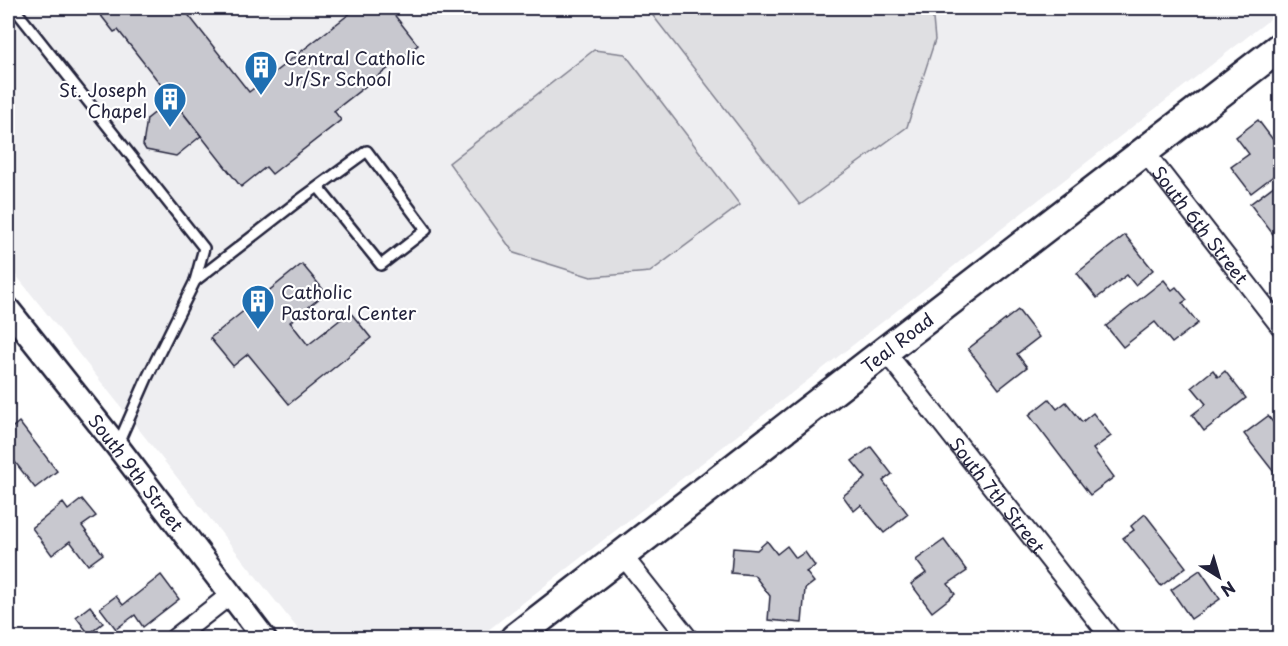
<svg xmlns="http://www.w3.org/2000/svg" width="1288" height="646" font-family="'Playpen Sans',sans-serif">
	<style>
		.built { fill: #eeeef1 }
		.green { fill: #dfdfe2; stroke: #80808e; stroke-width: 1.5 }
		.building { fill: #c8c8cf; stroke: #22223b; stroke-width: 1.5 }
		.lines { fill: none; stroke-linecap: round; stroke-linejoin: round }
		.service-casing { stroke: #22223b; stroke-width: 14 }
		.minor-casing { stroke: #22223b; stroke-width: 22 }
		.tertiary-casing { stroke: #22223b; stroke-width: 27 }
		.primary-casing { stroke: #22223b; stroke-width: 33 }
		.service { stroke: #fff; stroke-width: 9 }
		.minor { stroke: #fff; stroke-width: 18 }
		.tertiary { stroke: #fff; stroke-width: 22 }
		.primary { stroke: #fff; stroke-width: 28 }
		.labels { text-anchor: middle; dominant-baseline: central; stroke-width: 4.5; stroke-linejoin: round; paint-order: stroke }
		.poi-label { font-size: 18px; fill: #22223b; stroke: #fff; text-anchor: start }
		.street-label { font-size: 18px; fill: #22223b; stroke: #fff }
	</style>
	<rect width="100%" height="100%" fill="#fff"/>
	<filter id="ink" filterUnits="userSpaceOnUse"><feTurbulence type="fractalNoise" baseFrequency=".0167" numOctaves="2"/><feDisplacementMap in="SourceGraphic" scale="12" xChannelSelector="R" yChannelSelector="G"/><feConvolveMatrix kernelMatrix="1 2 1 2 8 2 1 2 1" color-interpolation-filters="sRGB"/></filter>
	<g filter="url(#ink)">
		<path class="built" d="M8,8H1268L1274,16L478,638H305L8,265Z"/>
		<g class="green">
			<path d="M647,8H932L935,40L907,127L800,205Z"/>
			<path d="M594,50L625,54L740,205L650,272L591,277L514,253L449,163Z"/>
		</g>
		<g class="building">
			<path d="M95,8H183L249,92L357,8H389L418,45L334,111L341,120L272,174L266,167L241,187L118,30L114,32Z"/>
			<path d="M172,99L201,136L176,156L146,150L143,145L147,119Z"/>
			<path d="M1258,120L1280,149V171L1251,193L1231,167L1249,154L1236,137Z"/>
			<path d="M1279,182L1280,183V258L1272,247L1279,242L1250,204Z"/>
			<path d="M1125,235L1153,270L1135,285L1127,275L1097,298L1077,273Z"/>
			<path d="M302,264L326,293L290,322L308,345L350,312L371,338L289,404L248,354L233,366L210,338Z"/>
			<path d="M1164,280L1172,290L1176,287L1187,300L1182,303L1198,323L1172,343L1155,322L1123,347L1106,326Z"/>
			<path d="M1018,310L1039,337L1017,354L1027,367L999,389L968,349Z"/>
			<path d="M1213,370L1218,377L1225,371L1246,398L1204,431L1192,415L1206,404L1192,387Z"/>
			<path d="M1049,399L1057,409L1066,402L1082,422L1093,413L1111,436L1093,449L1114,477L1090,495L1029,415Z"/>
			<path d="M1268,416L1280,431V480L1244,434Z"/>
			<path d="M19,422L57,471L35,488L8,453V431Z"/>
			<path d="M871,447L892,474L883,481L908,514L884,533L861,505L854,511L843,496L866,478L852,461Z"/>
			<path d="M82,499L96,516L82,526L103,554L88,565L70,541L52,555L32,528L63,503L68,510Z"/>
			<path d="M1145,514L1186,567L1161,586L1123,538L1134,530L1131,526Z"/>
			<path d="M944,540L967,571L948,584L955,594L932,612L911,584L926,573L916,560Z"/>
			<path d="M767,541L777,554L787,546L796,558L805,552L815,566L806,572L814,582L805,589L802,623L768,620L770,596L754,575L731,573L733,548L757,550Z"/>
			<path d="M1200,570L1220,599L1191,619L1171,590Z"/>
			<path d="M161,575L179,599L143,627L135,615L116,629L100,608L116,596L123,605Z"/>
			<path d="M90,606L103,623L89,634L76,617Z"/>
		</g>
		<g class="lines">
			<defs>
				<g id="service">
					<path d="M14,8L204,248L195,281L147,378L118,444"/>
					<path d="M195,281L297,202L367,151L426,230L381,265L318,187"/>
				</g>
				<g id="minor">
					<path id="s1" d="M1144,151L1280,326"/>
					<path id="s2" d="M885,351L1111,638"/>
					<path d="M623,556L688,638"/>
					<path d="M175,638L230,595"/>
				</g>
				<g id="tertiary">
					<path id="s3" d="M8,309L117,446L264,638"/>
				</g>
				<g id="primary">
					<path id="s4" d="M515,638L885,351L1280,47"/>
				</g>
			</defs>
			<use href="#service" class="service-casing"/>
			<use href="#minor" class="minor-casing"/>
			<use href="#tertiary" class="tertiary-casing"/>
			<use href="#primary" class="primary-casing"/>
			<use href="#service" class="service"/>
			<use href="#minor" class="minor"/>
			<use href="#tertiary" class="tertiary"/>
			<use href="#primary" class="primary"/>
		</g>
	</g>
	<defs>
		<symbol id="building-pin" viewBox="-11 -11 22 30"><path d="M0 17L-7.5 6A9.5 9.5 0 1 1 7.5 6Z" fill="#1f6fb2" stroke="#fff"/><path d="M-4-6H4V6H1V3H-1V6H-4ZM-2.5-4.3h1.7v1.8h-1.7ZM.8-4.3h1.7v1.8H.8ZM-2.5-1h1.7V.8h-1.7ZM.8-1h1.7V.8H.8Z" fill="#fff"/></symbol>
	</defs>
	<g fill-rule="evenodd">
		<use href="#building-pin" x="242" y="48" width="38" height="52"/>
		<use href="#building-pin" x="151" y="80" width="38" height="52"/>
		<use href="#building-pin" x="239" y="282" width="38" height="52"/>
	</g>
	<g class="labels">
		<g class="poi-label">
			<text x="284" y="57">Central Catholic<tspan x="284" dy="21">Jr/Sr School</tspan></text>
			<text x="147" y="89" text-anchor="end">St. Joseph<tspan x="147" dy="21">Chapel</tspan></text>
			<text x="281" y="291">Catholic<tspan x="281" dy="21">Pastoral Center</tspan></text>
		</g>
		<g class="street-label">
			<text stroke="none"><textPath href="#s1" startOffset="93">South 6th Street</textPath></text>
			<text stroke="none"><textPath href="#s4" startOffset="483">Teal Road</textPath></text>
			<text stroke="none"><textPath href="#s3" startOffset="208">South 9th Street</textPath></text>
			<text stroke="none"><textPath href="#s2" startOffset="183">South 7th Street</textPath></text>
		</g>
	</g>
	<rect width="1288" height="646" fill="none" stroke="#fff" stroke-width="30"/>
	<rect x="15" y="15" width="1258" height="616" fill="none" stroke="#22223b" stroke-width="2" filter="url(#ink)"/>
	<g transform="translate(1219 577) rotate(143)" stroke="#ffffff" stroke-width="4.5" paint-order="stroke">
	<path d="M0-4.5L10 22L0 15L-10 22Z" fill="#22223b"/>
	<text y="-9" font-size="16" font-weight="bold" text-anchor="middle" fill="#22223b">N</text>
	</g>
</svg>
